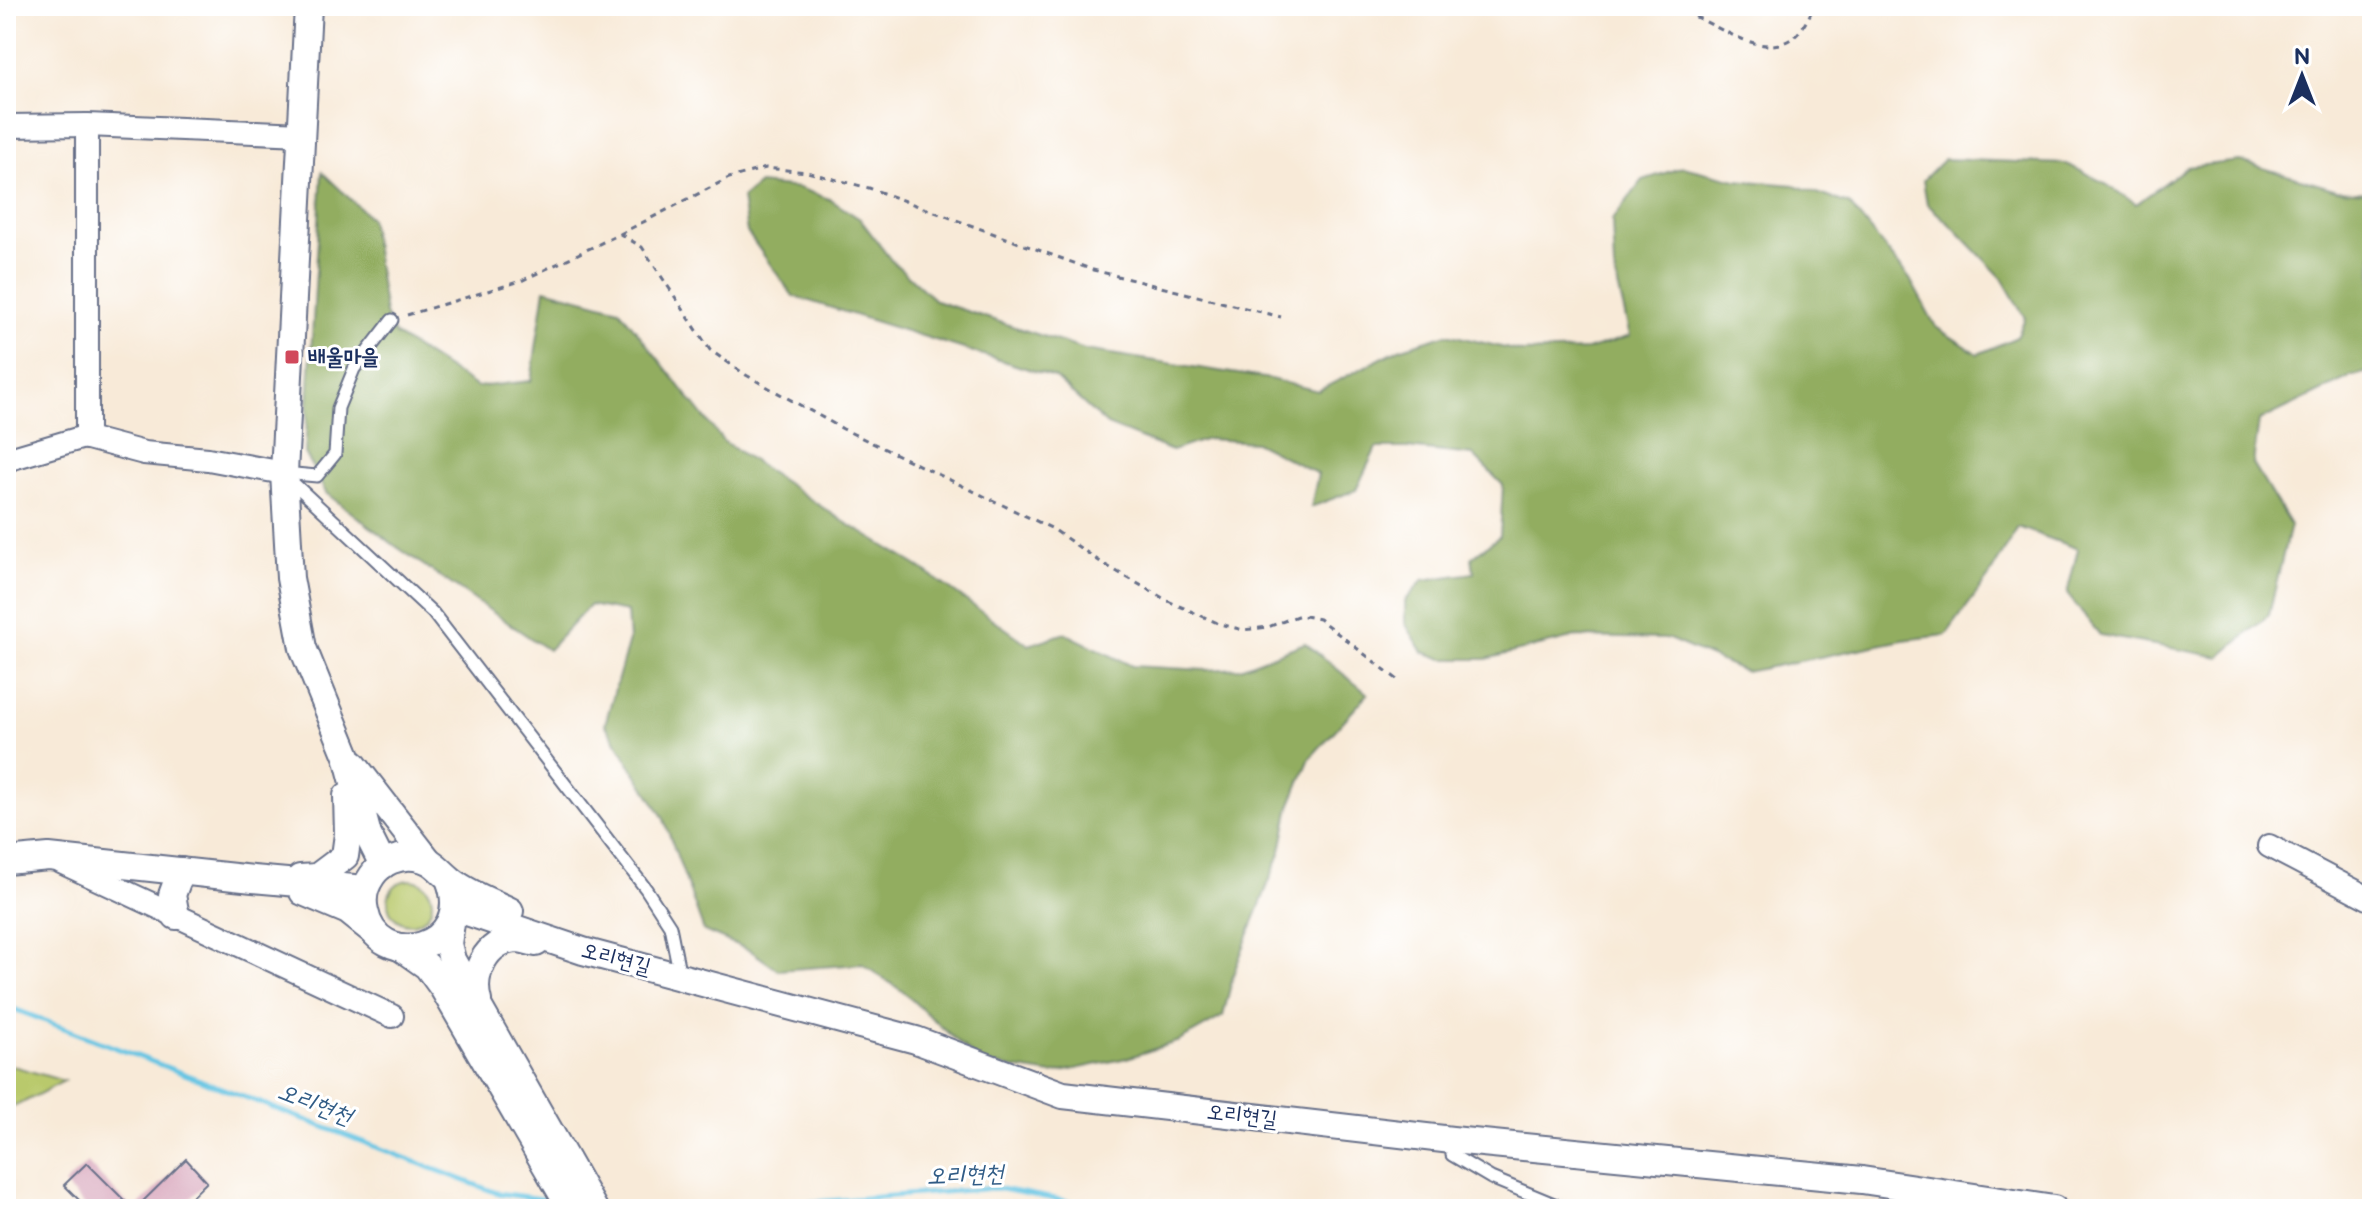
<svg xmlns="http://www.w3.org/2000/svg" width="2378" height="1215" font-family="'Balsamiq Sans','Poor Story',sans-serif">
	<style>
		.green { fill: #b9c96c; stroke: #6a7c65; stroke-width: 2 }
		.forest { fill: #92ad60; stroke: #566e5f; stroke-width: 2 }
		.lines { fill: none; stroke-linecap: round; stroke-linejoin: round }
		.stream { stroke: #65c5e3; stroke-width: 5 }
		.building { fill: #d6a1b8 }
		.service-casing { stroke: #687089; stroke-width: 15 }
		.minor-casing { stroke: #687089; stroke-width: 26 }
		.tertiary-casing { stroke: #687089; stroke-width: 30 }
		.path { stroke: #687089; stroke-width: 3; stroke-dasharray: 6 6; stroke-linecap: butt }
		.service { stroke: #fff; stroke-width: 11 }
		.minor { stroke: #fff; stroke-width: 22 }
		.tertiary { stroke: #fff; stroke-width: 26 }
		.poi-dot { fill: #d1495b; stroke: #fff; stroke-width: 3 }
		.labels { text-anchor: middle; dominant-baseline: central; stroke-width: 6; stroke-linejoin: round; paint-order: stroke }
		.poi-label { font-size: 22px; font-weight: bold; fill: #1b2f5e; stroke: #fff; text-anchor: start }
		.street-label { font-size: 22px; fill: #1b2f5e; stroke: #fff }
		.water-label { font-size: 24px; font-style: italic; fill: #315c86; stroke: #fff }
	</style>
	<rect width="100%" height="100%" fill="#fff"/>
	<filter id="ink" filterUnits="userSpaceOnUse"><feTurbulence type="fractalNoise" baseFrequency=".0125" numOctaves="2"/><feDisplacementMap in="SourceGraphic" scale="16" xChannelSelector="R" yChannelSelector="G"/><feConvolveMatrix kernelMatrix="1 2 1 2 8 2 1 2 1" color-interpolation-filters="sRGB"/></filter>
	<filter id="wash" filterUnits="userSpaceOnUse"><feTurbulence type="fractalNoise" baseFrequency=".006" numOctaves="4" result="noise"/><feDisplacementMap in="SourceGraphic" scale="32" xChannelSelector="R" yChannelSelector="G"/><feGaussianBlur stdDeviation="1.8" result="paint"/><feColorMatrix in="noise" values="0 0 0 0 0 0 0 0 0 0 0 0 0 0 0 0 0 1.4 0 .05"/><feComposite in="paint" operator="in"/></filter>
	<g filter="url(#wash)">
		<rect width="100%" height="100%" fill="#f8ead8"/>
		<g class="green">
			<circle cx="410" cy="902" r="22"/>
			<path d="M6,1064L64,1081L26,1101L6,1109Z"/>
		</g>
		<g class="forest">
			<path d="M1944,159L2067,164L2103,182L2136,204L2187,167L2240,161L2337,190L2372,192V371L2350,377L2259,421L2253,464L2290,525L2269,615L2220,657L2100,635L2067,594L2078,549L2018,527L1990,575L1946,635L1903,640L1746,672L1669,639L1576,637L1486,659H1443L1423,652L1405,623V601L1423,580L1474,573L1472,557L1500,536L1503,485L1473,455L1407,448H1376L1356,490L1311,507L1318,474L1255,442L1207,439L1172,451L1107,425L1054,377L793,296L747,232L742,198L759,184L799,188L829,199L860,219L891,260L936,301L1085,350L1270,379L1318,391L1399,349L1447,334L1522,352L1587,350L1630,336L1614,269L1612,220L1643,180L1683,167L1736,180L1794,185L1849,204L1910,279L1936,327L1978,354L2017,337L2025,318L2002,278L1955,229L1927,204L1923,180Z"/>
			<path d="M322,172L370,218L385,314L394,334L477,387L531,381L545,289L619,309L723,441L843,521L916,565L1029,645L1065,633L1132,666L1206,670L1240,668L1305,643L1368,694L1310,758L1290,806L1281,851L1234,972L1223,1016L1179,1041L1127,1058L1052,1074L981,1063L902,991L862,964L778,970L751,951L704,931L663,817L605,724L629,640L627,612L590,605L548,650L394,545L326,493L305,453Z"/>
		</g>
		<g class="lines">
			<g class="stream">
				<path d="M6,1006L497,1193L557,1201"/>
				<path d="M603,1207L617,1209"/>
				<path d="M724,1209L996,1188L1108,1209"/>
			</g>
		</g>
		<g id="blocks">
			<g class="building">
				<path d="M186,1159L207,1182L179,1209H135Z"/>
				<path d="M87,1163L133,1209H88L64,1185Z"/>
			</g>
		</g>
	</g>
	<g filter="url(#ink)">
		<use href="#blocks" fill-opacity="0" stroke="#687089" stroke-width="2"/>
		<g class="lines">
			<defs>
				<g id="service">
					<path d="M284,473L317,476L335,454L338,408L354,369L392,320"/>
					<path d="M287,477L433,613L646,889L670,926L680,976"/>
					<path d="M1452,1141V1155L1491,1178L1566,1209"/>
				</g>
				<g id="minor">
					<path d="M6,126L87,125L302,134"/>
					<path d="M87,438V125"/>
					<path d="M6,460L84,437L144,453L208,459L284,473"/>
					<path d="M2269,846L2372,900"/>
					<path d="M61,862L392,1016"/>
				</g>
				<g id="tertiary">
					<path d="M308,6L284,473L290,578L303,648L347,756L368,835L383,865"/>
					<path d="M354,765L427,859"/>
					<path d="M6,861L49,857L253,879L365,889"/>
					<path d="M300,878L317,877L345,856L348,834L347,796"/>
					<path d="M449,879C477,950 377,974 365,911C362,899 365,886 372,876C381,862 399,855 415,857C432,859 438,869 450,879C466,893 490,901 510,911"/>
					<path d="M303,892L348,911L373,931"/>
					<path d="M455,908L583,951L916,1040L1063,1095L1452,1140L1862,1180L2054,1209"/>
					<path d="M176,916L172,895L181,871"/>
					<path d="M451,923L448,944L452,960L594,1209"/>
					<path d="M400,947L427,966L443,988L571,1209"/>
					<path d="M478,1001C471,975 485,940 517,939C523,939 530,942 536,943"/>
				</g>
			</defs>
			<use href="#service" class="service-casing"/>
			<use href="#minor" class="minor-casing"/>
			<use href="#tertiary" class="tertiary-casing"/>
			<g class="path">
				<path d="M1661,6C1701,8 1756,66 1794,37C1803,30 1809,15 1815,6"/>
				<path d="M620,234L642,247L710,350L746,375L843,429L1053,529L1102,563L1168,601L1220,624L1243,630L1268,627L1300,615L1319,619L1398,680"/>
				<path d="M407,315L521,281L620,234L729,178L766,168L807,172L869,188L1093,270L1281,317"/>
			</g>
			<use href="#service" class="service"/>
			<use href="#minor" class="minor"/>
			<use href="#tertiary" class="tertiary"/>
		</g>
	</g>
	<rect class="poi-dot" x="284" y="349" width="16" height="16" rx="4"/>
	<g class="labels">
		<g class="poi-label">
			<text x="308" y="357">배울마을</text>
		</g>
		<g class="street-label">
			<text transform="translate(616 959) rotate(15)">오리현길</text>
			<text transform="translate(1242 1116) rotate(7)">오리현길</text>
		</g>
		<g class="water-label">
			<text transform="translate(315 1104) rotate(21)">오리현천</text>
			<text transform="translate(965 1175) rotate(-2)">오리현천</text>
		</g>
	</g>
	<rect width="2378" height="1215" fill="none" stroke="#fff" stroke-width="32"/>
	<g transform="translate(2302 76)" stroke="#ffffff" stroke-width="6" paint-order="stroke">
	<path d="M0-6L14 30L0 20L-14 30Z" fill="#1b2f5e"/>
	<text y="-12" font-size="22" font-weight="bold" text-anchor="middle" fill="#1b2f5e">N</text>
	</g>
</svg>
